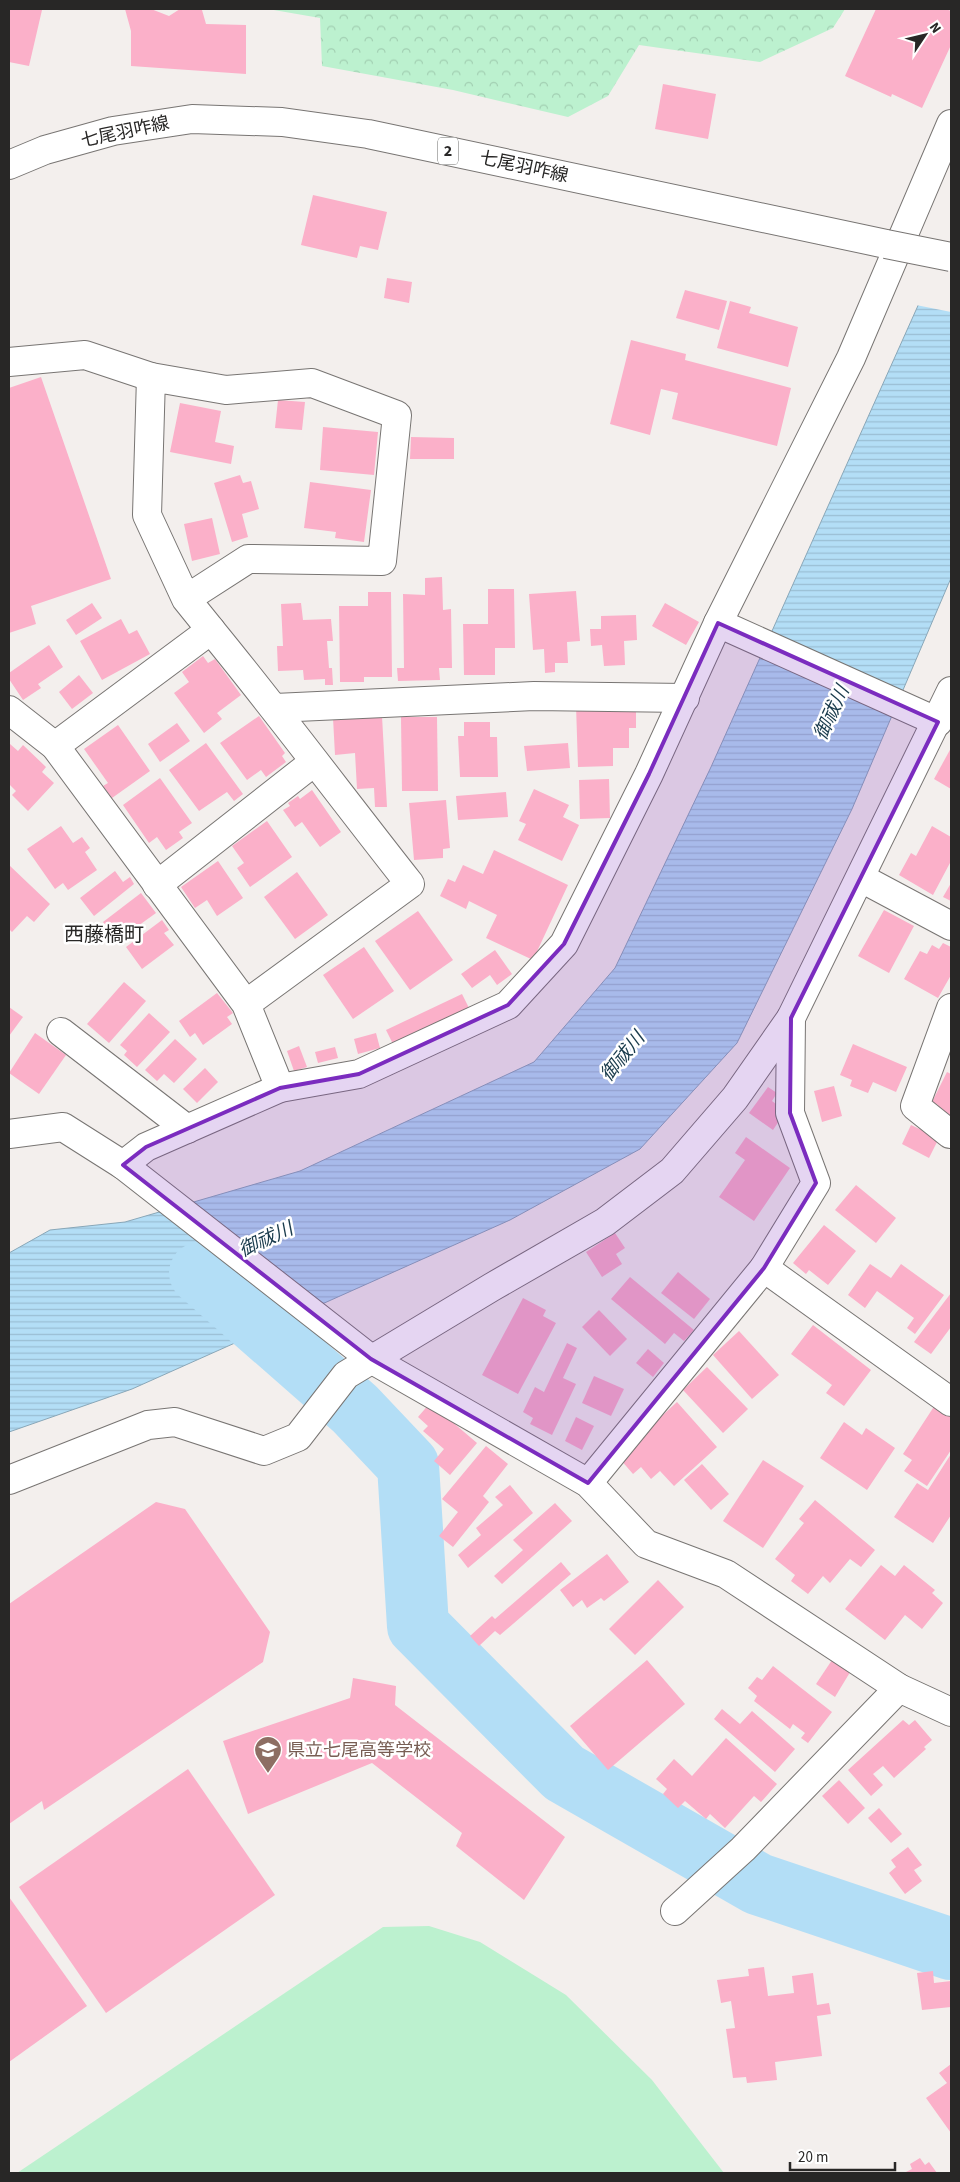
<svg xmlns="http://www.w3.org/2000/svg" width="960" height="2182" font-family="'Source Sans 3','Noto Sans JP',sans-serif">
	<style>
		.grass { fill: #bcf1cf }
		.forest { fill: url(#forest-crowns) }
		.water { fill: url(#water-rules); stroke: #89a7b8 }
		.pier { fill: #f3efed }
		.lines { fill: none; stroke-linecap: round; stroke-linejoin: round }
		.river { stroke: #b3def6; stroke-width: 62 }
		.building { fill: #fbb0c9 }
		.street-casing { stroke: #787573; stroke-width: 30 }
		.primary-casing { stroke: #787573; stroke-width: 30 }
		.street { stroke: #fff; stroke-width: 28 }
		.primary { stroke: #fff; stroke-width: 28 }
		.primary-bridge-casing { stroke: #787573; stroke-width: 30; stroke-linecap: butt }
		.primary-bridge { stroke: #fff; stroke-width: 28 }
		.marked { fill: #7b2cbf; fill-opacity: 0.2; stroke: #7b2cbf; stroke-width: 4; stroke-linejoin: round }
		.labels { text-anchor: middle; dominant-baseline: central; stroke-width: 5; stroke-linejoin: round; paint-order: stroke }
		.shield { fill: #fff; stroke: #686867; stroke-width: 1 }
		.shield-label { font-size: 16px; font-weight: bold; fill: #282726 }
		.street-label { font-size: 18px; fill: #282726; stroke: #fff }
		.education-label { font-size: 18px; fill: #785e54; stroke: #fff; text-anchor: start }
		.water-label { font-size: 19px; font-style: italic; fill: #193b4c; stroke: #fff }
		.quarter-label { font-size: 20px; fill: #282726; stroke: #fff }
	</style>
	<defs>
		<pattern id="forest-crowns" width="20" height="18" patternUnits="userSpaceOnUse" patternTransform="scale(1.25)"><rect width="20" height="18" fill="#bcf1cf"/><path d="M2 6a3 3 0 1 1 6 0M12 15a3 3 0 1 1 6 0" fill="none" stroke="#a2cfb2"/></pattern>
		<pattern id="water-rules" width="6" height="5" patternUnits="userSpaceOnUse" patternTransform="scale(1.25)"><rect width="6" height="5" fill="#b3def6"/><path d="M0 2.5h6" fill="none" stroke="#9abed3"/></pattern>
	</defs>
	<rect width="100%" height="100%" fill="#f3efed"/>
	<path class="grass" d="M429,1926L480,1942L566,1995L652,2080L724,2173H17L383,1927Z"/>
	<path class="forest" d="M268,9H845L833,28L760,62L639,45L608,96L568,117L453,90L322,66L320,18Z"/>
	<path class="water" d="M951,232V578L852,809L737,1043L640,1149L510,1220L132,1389L9,1432V1253L50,1230L125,1222L300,1171L534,1062L615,968L711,767Z"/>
	<path class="pier" d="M951,230V312L916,305L949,231Z"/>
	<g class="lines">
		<path class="river" d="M200,1273L355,1409L408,1465L418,1626L564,1773L758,1884L951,1949"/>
	</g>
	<g class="building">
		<path d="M9,9L42,10L29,66L9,62Z"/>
		<path d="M125,9H151L169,16L180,9H197L202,10L206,24L246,25V74L131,66V31Z"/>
		<path d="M876,9H946L951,11V45L922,108L892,94L891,97L845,76Z"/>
		<path d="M663,84L716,94L708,139L655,129Z"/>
		<path d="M313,195L387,212L378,250L360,246L357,258L301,245Z"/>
		<path d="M387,278L412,282L409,303L384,298Z"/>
		<path d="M685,290L727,301L719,330L676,318Z"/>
		<path d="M730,301L751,307L749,313L798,327L788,367L717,348Z"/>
		<path d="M631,340L686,354L685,360L791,388L777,446L672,419L678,393L661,389L650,435L610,424Z"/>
		<path d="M41,377L111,579L31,606L36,624L9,633V388Z"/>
		<path d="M278,400L305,402L302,430L275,428Z"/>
		<path d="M180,403L221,411L215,442L234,446L231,464L170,452Z"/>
		<path d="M323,427L378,432L374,475L320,470Z"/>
		<path d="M411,437L454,438V459H410Z"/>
		<path d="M240,475L243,483L251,481L259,509L242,514L248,537L232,542L214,483Z"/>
		<path d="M310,482L371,490L364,542L335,538L336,532L304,528Z"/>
		<path d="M212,518L220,554L192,561L184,524Z"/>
		<path d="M442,577L443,610L451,609L452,668H439L440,680L398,681L397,668H404L403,594L425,595V578Z"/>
		<path d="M488,589H514L515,648H495V675H464L463,624H488Z"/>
		<path d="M576,591L580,641L567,642L568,663H555V672L545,673L544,649L533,650L529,594Z"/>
		<path d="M368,592H391L392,677H364V682H340L339,606H368Z"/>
		<path d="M92,603L102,618L76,635L66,620Z"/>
		<path d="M301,603L303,620L331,619L333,641H327L329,668H332L333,685H325V679L304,680L303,670L278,671L277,646H283L281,604Z"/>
		<path d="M665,603L699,622L686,645L652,626Z"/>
		<path d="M636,615L637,640L624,641L625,665L604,666L602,645L591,646L590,629H601V616Z"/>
		<path d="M121,619L129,634L137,630L150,654L102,680L80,641Z"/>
		<path d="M49,645L63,667L38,684L41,688L23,700L9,679V673Z"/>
		<path d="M203,656L208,663L215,659L241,695L217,713L222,719L204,733L174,693L189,682L182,672Z"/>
		<path d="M79,675L93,693L72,709L59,692Z"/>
		<path d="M636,703V728H629V748H613V766L578,767L576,705Z"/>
		<path d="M259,716L285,753L282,756L286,762L266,777L261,770L247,780L220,743Z"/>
		<path d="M382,716L387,807H375L374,788L357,789L355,753L335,755L333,718Z"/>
		<path d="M401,717H437L438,791H402Z"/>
		<path d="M464,722H490V737H497L498,777H460L458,736H464Z"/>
		<path d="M177,723L190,741L160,762L148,744Z"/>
		<path d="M118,725L150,771L112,798L103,786L108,783L84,749Z"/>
		<path d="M206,743L243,794L234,801L227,792L199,811L169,770Z"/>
		<path d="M568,743L570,768L527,771L524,746Z"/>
		<path d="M10,744L18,751L23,745L46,767L42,772L54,783L28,811L12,795L16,791L9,784Z"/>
		<path d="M951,748V789L934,779Z"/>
		<path d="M160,778L192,823L179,832L183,838L166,850L157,837L149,843L123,805Z"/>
		<path d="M609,779L610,818L580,819L579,780Z"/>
		<path d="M534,789L569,805L563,817L579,825L562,861L518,840L526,824L519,821Z"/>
		<path d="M312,790L341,832L320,847L302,822L295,827L283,810L290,806L288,803L298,796L300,799Z"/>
		<path d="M506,792L508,817L458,820L456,796Z"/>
		<path d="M446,800L450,848L443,849V858L414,860L409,803Z"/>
		<path d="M267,821L292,857L250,887L237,868L244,863L232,846Z"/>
		<path d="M61,826L73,843L82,837L90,848L85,852L97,870L68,890L63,883L55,889L27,849Z"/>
		<path d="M932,826L951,837V861L933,895L899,875L911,853L916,856Z"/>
		<path d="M494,850L568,885L533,960L486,938L497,915L469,901L466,909L440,896L448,879L455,882L463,865L483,874Z"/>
		<path d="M218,861L243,898L217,916L207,900L195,908L181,887Z"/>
		<path d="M9,865L50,904L34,922L27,916L12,932L9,929Z"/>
		<path d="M115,871L123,882L130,877L134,884L94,916L80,898Z"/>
		<path d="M297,872L328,915L295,939L264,897Z"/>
		<path d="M951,883V901L943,897Z"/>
		<path d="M141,893L156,913L117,941L103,922Z"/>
		<path d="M884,910L914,926L889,973L858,956Z"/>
		<path d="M418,911L453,960L410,990L375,941Z"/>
		<path d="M162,920L169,930L164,933L174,945L142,969L126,947Z"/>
		<path d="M943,943L951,947V975L938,998L904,979L920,951L927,954L932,945L939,949Z"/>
		<path d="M364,947L394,991L353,1019L323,975Z"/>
		<path d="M495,950L512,974L497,985L490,975L472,988L461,974Z"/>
		<path d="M124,982L146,1001L109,1043L87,1024Z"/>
		<path d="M217,993L233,1013L227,1017L232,1024L203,1045L195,1033L190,1037L179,1021Z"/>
		<path d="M462,994L469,1008L393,1044L386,1030Z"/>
		<path d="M9,1007L23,1017L9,1036Z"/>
		<path d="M149,1013L170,1032L137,1067L124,1055L127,1051L120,1045Z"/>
		<path d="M35,1033L66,1055L39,1094L9,1073Z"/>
		<path d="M376,1033L380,1048L358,1054L354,1039Z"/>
		<path d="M175,1039L197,1059L174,1083L164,1074L157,1081L145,1070Z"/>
		<path d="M853,1044L907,1067L896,1092L873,1082L868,1093L850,1086L852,1080L840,1075Z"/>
		<path d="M299,1046L307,1067L294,1071L287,1051Z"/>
		<path d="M335,1047L338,1058L318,1063L315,1052Z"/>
		<path d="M205,1068L218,1082L197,1103L183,1089Z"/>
		<path d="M947,1072L951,1074V1117L936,1110L938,1105L932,1102Z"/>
		<path d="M834,1086L842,1116L822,1122L814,1091Z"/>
		<path d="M768,1087L777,1093L772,1101L780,1107L775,1113L781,1118L773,1130L749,1113Z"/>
		<path d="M911,1125L939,1138L929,1158L902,1144Z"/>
		<path d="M746,1137L790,1168L754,1221L719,1197L745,1160L735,1153Z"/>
		<path d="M856,1185L896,1218L876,1243L835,1210Z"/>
		<path d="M824,1225L856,1251L828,1285L809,1270L806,1274L793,1263Z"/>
		<path d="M615,1233L625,1248L616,1254L622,1264L602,1277L586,1252Z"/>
		<path d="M870,1264L891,1278L901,1264L944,1295L915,1334L907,1328L914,1318L877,1291L865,1308L848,1295Z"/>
		<path d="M678,1272L710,1299L694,1319L661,1293Z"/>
		<path d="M630,1277L694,1330L684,1341L674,1333L665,1344L611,1299Z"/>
		<path d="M951,1293V1327L931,1354L914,1342Z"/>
		<path d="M523,1298L546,1310L543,1316L556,1323L518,1394L482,1375Z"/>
		<path d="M599,1310L627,1339L610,1356L582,1327Z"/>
		<path d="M813,1325L871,1370L844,1406L826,1393L832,1385L791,1354Z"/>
		<path d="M739,1331L779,1375L752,1399L713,1355Z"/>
		<path d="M567,1343L577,1348L563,1378L576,1384L552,1435L530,1424L533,1418L523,1412L535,1387L544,1392Z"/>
		<path d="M648,1349L664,1363L653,1377L636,1363Z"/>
		<path d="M707,1367L748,1409L723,1433L683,1390Z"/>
		<path d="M594,1376L624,1389L611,1416L582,1403Z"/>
		<path d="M677,1402L717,1447L674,1486L660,1471L651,1479L641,1467L633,1474L614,1452L640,1436Z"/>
		<path d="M430,1403L477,1443L450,1475L434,1461L444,1449L423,1431L428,1426L418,1417Z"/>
		<path d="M935,1405L951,1416V1450L927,1486L904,1471L912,1460L903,1454Z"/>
		<path d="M576,1417L594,1426L582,1450L565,1441Z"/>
		<path d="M844,1422L862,1435L866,1428L895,1448L867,1490L820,1458Z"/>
		<path d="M486,1446L508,1464L483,1496L489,1502L453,1547L439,1536L458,1512L442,1499Z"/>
		<path d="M951,1454V1515L933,1543L894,1517L917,1483L928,1490Z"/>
		<path d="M763,1460L804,1486L763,1548L723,1521Z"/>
		<path d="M702,1464L729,1494L711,1510L684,1480Z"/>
		<path d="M510,1485L533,1513L468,1568L458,1555L481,1535L476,1528L503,1505L495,1497Z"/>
		<path d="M815,1500L875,1550L861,1567L850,1559L830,1583L823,1576L808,1594L791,1581L795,1575L775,1559L804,1523L799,1519Z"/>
		<path d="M156,1502L185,1509L270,1632L263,1662L44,1810L42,1801L9,1824V1604Z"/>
		<path d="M555,1503L572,1521L502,1584L494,1576L523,1550L513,1540Z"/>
		<path d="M607,1554L629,1582L604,1601L601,1598L587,1608L582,1600L573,1607L560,1590Z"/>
		<path d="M561,1562L571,1574L500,1635L495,1631L479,1646L470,1636L492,1616L495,1619Z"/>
		<path d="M881,1565L895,1576L904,1565L935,1590L932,1593L943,1603L922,1629L905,1615L885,1640L845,1609Z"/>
		<path d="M658,1580L684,1607L635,1655L609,1629Z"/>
		<path d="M834,1657L852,1669L835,1697L816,1684Z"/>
		<path d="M647,1660L685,1704L608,1770L570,1726Z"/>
		<path d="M773,1666L832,1712L808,1743L801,1738L805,1733L793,1724L790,1729L754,1701L757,1696L748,1688L757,1677L762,1680Z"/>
		<path d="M353,1678L396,1686L395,1705L565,1837L524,1900L456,1846L462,1833L372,1763L248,1814L223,1741L350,1698Z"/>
		<path d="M722,1709L740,1724L752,1711L795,1749L775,1772L714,1719Z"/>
		<path d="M903,1720L909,1725L915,1720L932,1740L924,1747L926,1749L894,1778L883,1766L873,1774L883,1785L871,1796L848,1770Z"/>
		<path d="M726,1738L777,1784L761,1802L754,1796L725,1828L710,1814L706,1819L685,1801L678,1808L663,1794L667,1789L656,1779L674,1759L692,1776Z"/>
		<path d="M188,1769L275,1895L106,2013L19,1887Z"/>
		<path d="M839,1780L865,1808L848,1824L822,1796Z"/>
		<path d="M879,1808L902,1834L891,1843L868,1818Z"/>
		<path d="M908,1847L922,1865L914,1870L922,1881L905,1894L889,1873L896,1867L891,1860Z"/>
		<path d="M9,1897L87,2006L9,2062Z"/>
		<path d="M764,1967L768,1996L794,1993L792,1976L813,1973L817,2005L829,2003L831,2014L817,2016L822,2056L775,2062L777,2080L747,2083L746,2077L733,2078L726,2029L735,2028L731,2001L721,2003L717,1980L749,1976L748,1969Z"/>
		<path d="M933,1971L934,1983L951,1981V2007L922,2010L917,1973Z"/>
		<path d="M951,2064V2133L926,2098L947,2083L939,2073Z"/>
		<path d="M920,2158L925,2165L929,2162L937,2173H904L912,2169L910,2164Z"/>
	</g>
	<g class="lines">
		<defs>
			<g id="street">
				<path d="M9,362L85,355L151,377"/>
				<path d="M186,599L248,559L382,561L397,415L312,383L226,390L151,377L147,515L186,599L211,630"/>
				<path d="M718,623L938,722"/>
				<path d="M275,708L534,696L685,698"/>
				<path d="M9,710L55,746"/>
				<path d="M861,878L951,926"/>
				<path d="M157,885L314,762"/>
				<path d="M246,1004L410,884C343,799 279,713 211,630L55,746L246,1004L280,1088"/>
				<path d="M61,1032L187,1129"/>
				<path d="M9,1134L63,1127L123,1165L371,1359L588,1483L646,1544L726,1574L899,1688L951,1712"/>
				<path d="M950,1134L915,1106L951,1008"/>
				<path d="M123,1165L146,1147L280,1088L359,1074L508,1005L564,944L649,774L718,623L851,358L951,124"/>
				<path d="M764,1268L951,1402"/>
				<path d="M9,1480L148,1425L175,1422L264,1451L298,1437L346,1375L492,1287L605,1222L672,1171L735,1098L791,1018L951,691"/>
				<path d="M588,1483L764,1268L816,1183L790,1113L791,1018"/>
				<path d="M675,1911L743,1849L899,1688"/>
			</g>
			<path id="primary" d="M9,165L45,150L113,131L192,119L282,122L368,134L886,244"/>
		</defs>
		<use href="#street" class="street-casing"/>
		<use href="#primary" class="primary-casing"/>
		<use href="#street" class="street"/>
		<use href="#primary" class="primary"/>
		<defs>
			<path id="primary-bridge" d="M886,244L951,257"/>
		</defs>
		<use href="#primary-bridge" class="primary-bridge-casing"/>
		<use href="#primary-bridge" class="primary-bridge"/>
	</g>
	<path class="marked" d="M718,623L938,722L791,1018L790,1113L816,1183L764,1268L588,1483L371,1359L123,1165L146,1147L280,1088L359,1074L508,1005L564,944L649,774Z"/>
	<defs>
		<symbol id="school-pin" viewBox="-11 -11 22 30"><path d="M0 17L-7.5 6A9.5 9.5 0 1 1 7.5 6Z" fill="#8d6e63" stroke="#fff"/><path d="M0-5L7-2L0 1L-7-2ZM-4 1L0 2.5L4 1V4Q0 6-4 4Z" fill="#fff"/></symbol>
	</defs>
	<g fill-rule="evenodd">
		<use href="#school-pin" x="252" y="1734" width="32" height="43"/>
	</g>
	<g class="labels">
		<rect class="shield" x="438" y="137.5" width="20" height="27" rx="4"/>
		<g class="shield-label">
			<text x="448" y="151">2</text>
		</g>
		<g class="street-label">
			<text transform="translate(125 132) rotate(-12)">七尾羽咋線</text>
			<text transform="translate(524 167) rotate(12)">七尾羽咋線</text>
		</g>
		<g class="education-label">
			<text x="287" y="1750">県立七尾高等学校</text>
		</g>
		<g class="water-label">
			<text transform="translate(832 713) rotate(-65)">御祓川</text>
			<text transform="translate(623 1057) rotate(-51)">御祓川</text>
			<text transform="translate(266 1240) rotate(-25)">御祓川</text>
		</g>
		<g class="quarter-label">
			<text x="104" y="935">西藤橋町</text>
		</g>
	</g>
	<rect width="960" height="2182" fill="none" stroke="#282726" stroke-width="20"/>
	<g transform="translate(925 35) rotate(55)" stroke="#ffffff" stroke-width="4" paint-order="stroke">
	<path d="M0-4L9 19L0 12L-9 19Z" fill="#282726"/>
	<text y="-8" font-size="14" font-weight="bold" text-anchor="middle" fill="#282726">N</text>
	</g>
	<path d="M790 2162v8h105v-8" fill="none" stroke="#282726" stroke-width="2.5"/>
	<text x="798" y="2162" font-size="15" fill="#282726" stroke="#ffffff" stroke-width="4" paint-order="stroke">20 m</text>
</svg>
